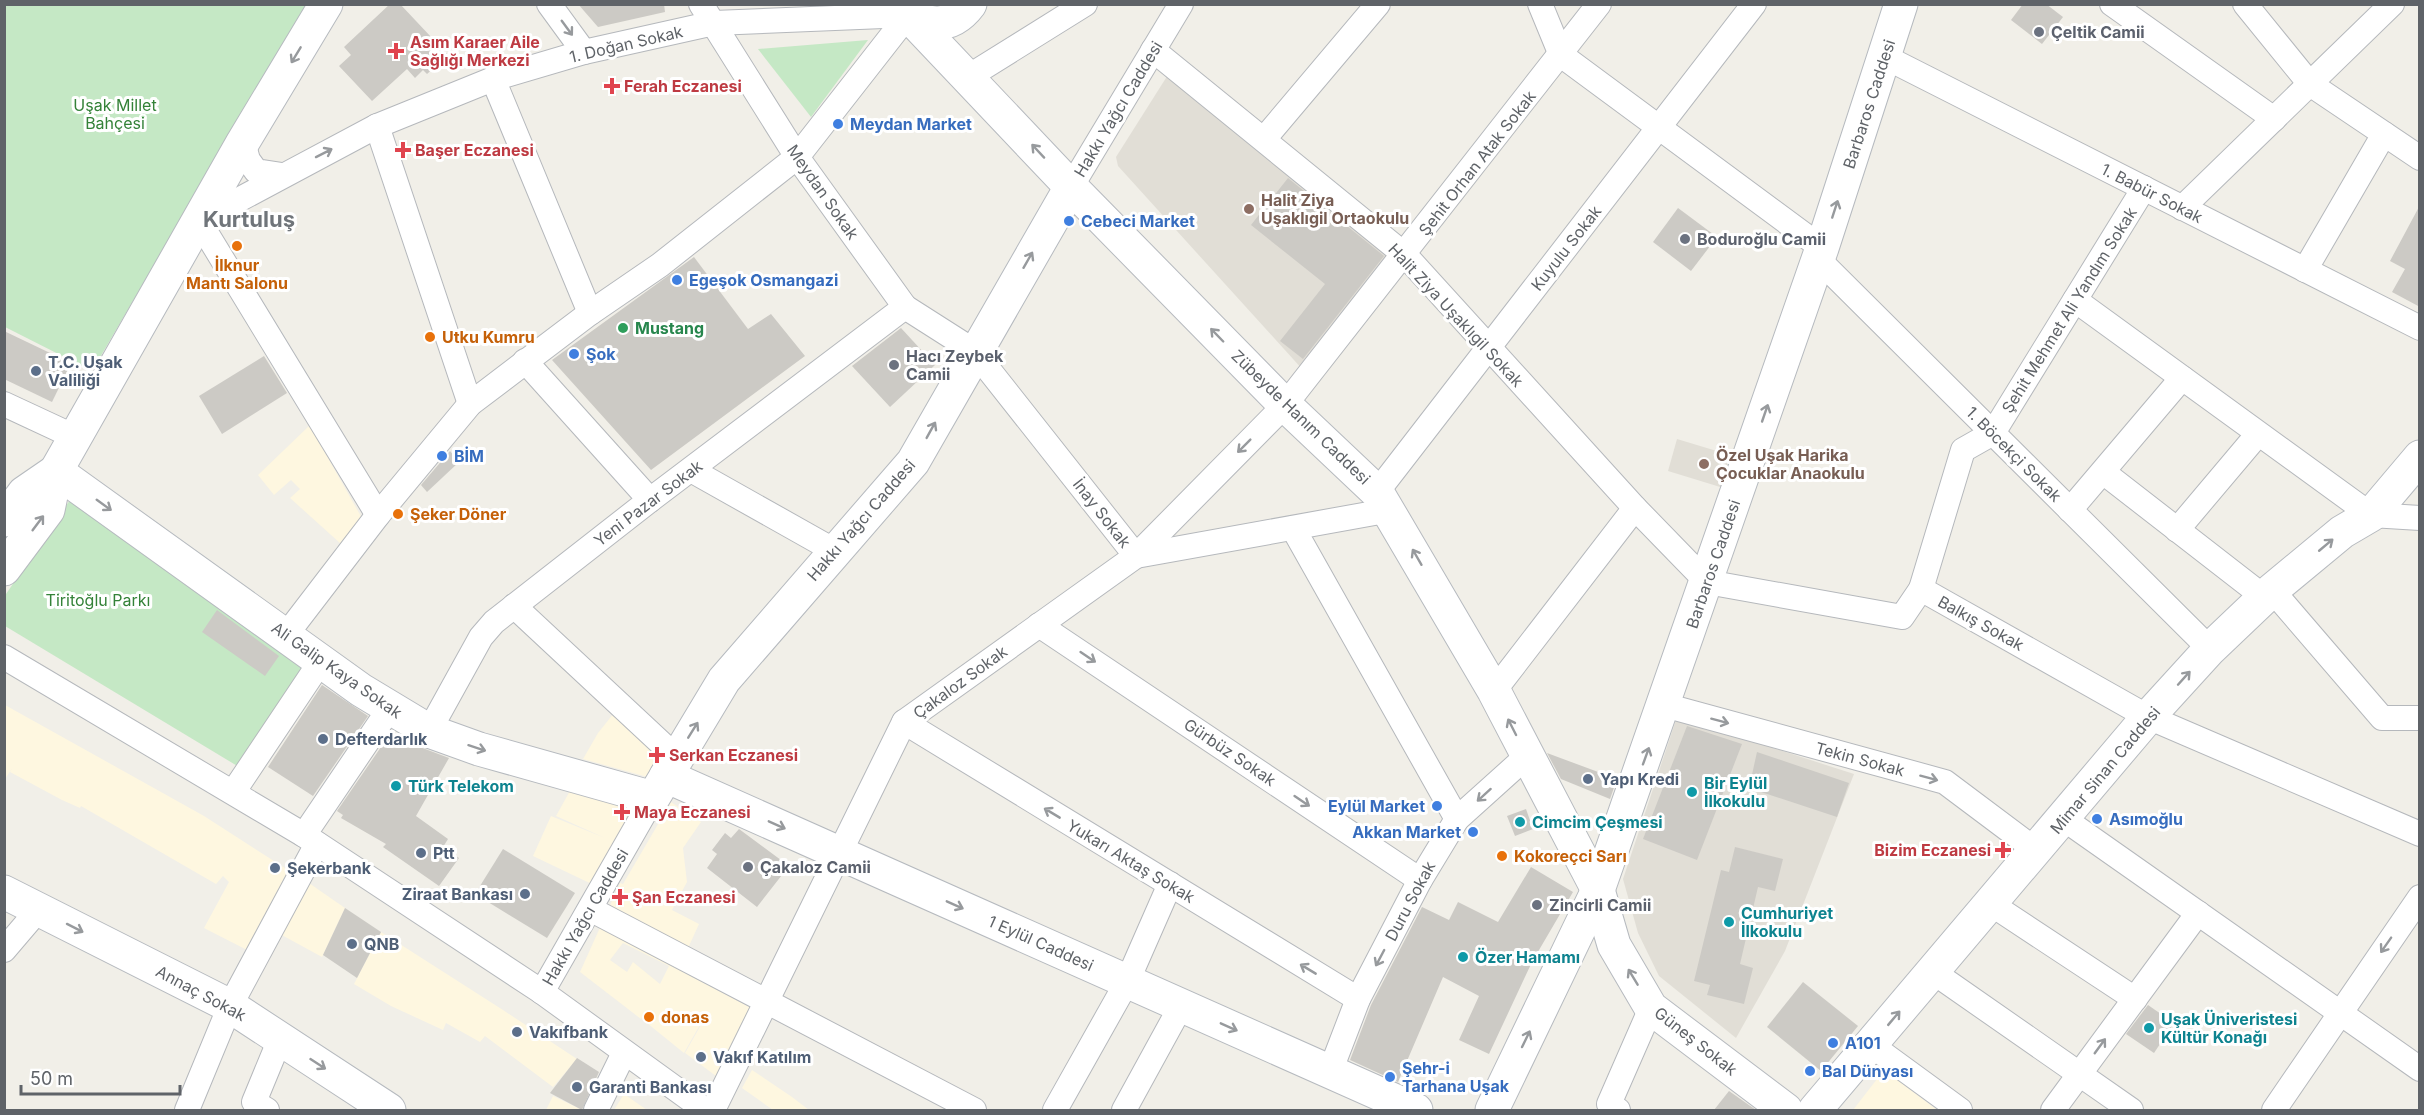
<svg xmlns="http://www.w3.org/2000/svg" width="2424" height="1115" font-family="Inter,sans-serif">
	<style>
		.commercial { fill: #fef7e0; fill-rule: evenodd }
		.education { fill: #e1ded6 }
		.green { fill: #c5e8c5 }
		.building { fill: #cccac5 }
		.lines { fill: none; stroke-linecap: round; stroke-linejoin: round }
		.street-casing { stroke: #b5b8bc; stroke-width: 26 }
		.secondary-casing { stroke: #b6babf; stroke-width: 35 }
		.street { stroke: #fff; stroke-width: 24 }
		.secondary { stroke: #fff; stroke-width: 33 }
		.oneway { stroke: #979a9d }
		.worship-dot { fill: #6b7280; stroke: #fff; stroke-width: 2 }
		.health-dot { fill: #e0444e; stroke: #fff; stroke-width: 2 }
		.shop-dot { fill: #3f7fe0; stroke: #fff; stroke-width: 2 }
		.education-dot { fill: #8d6e63; stroke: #fff; stroke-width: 2 }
		.food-dot { fill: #e8710a; stroke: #fff; stroke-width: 2 }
		.leisure-dot { fill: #2e9e5b; stroke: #fff; stroke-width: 2 }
		.service-dot { fill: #5c6f8a; stroke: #fff; stroke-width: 2 }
		.culture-dot { fill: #0f9aa8; stroke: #fff; stroke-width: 2 }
		.labels { text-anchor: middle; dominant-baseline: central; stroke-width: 6; stroke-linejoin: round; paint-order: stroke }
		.worship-label { font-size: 16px; font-weight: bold; fill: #5b616d; stroke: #fff; text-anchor: start }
		.health-label { font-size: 16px; font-weight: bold; fill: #be3a42; stroke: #fff; text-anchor: start }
		.street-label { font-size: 16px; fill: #5f6368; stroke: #fff }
		.park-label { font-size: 16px; fill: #348238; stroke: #fff }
		.shop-label { font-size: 16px; font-weight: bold; fill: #366cbe; stroke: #fff; text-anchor: start }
		.education-label { font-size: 16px; font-weight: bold; fill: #785e54; stroke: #fff; text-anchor: start }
		.food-label { font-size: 16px; font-weight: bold; fill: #c56008; stroke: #fff; text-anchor: start }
		.leisure-label { font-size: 16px; font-weight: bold; fill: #27864d; stroke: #fff; text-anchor: start }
		.service-label { font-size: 16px; font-weight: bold; fill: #4e5e75; stroke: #fff; text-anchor: start }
		.culture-label { font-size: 16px; font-weight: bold; fill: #0d838f; stroke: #fff; text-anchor: start }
		.district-label { font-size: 22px; font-weight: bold; fill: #70757a; stroke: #fff }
	</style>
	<rect width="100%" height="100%" fill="#f1efe8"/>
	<g class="commercial">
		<path d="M310,425L326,446L323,449L363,520L341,544L290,498L300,489L291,480L274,495L258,475Z"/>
		<path d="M5,705L204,816L288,870L249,951L204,928L229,882L223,876L216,884L81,806L80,808L62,800L10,772L13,767L5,779Z"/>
		<path d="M618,708L667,755L655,779L583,759L598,733Z"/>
		<path d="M571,789L630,808L633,815L598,887L533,856L551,816L605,838L556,816Z"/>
		<path d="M671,802L701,822L683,848L687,882L672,910L699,924L679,968L670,965L753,1009L720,1079L685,1053L702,1023L688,1014L691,1009L687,1015L701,1023L684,1053L642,1019L644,1014L641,1019L580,972L620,883L623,884ZM623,943L669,966L660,984L633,962L627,972L610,960Z"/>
		<path d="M306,881L345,908L322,957L278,933Z"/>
		<path d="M381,932L503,1010L577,1059L553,1087L485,1036L480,1042L446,1023L443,1030L391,1006L354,984Z"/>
		<path d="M752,1070L792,1097L809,1110H773L742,1088Z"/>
		<path d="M1884,1070L1937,1110H1853Z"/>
		<path d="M624,1094L647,1110H614Z"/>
		<path d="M553,1096L582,1110H546Z"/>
	</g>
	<g class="education">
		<path d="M1171,70L1395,252L1303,370L1118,166L1116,157Z"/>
		<path d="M1677,439L1740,458L1730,490L1668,471Z"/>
		<path d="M1677,717L1854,774L1785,951L1736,1038L1659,976L1638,933L1623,879Z"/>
	</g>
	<g class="green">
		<path d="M4,5H306L92,371L5,327Z"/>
		<path d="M868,40L811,117L758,49Z"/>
		<path d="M72,497L312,663L239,767L5,626L4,597Z"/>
	</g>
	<g class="building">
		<path d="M390,4H400L448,55L427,74L423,70L415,78L407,69L372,101L339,66L351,55L344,47Z"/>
		<path d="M578,4H664L665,12L598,27Z"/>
		<path d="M2023,4H2046L2063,17L2042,44L2011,20Z"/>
		<path d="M1288,178L1384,256L1303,359L1280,341L1325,284L1251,225Z"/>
		<path d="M2420,205V307L2392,292L2405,269L2390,261Z"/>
		<path d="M1678,208L1717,237L1691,271L1653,242Z"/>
		<path d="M694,257L748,329L771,314L805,356L651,470L552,360Z"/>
		<path d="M901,328L935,365L890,407L852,366Z"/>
		<path d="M4,331L71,363L52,402L4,379Z"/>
		<path d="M264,356L287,393L222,434L199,396Z"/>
		<path d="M450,451L459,462L427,492L421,485Z"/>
		<path d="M217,610L279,656L265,676L202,632Z"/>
		<path d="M322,685L368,716L313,796L268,767Z"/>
		<path d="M1687,726L1742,744L1697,860L1643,839Z"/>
		<path d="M392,731L420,747L449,758L416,816L448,839L443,847L459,858L439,886L383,847L386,844L341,818L343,815L337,811Z"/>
		<path d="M1757,752L1849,783L1837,817L1749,788Z"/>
		<path d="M1547,753L1617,779L1610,799L1561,779Z"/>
		<path d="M1526,809L1533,829L1515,836L1507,816Z"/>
		<path d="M739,829L789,866L757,907L707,868L717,854L712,850L725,833L731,838Z"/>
		<path d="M1735,847L1783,859L1775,891L1758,887L1740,964L1753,968L1744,1004L1707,995L1710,985L1694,981L1721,870L1729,872Z"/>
		<path d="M503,849L575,893L547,938L475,894Z"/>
		<path d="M1531,867L1573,892L1532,962L1489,1054L1459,1040L1479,996L1443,977L1398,1082L1350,1060L1371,1005L1422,907L1449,920L1458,902L1498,922Z"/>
		<path d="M345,908L381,932L357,978L323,955Z"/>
		<path d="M1803,982L1858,1026L1821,1071L1767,1027Z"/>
		<path d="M2148,1005L2174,1023L2154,1053L2126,1034Z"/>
		<path d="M577,1058L599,1072L582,1110L550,1093Z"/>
		<path d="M1729,1091L1756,1110H1714Z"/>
	</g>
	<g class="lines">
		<defs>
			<g id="street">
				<path d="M549,4L584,52"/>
				<path d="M701,4L797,157L905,307L974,351L1136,556L1391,510"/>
				<path d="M1540,4L1561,55L1822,248"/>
				<path d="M2112,4L2274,119"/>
				<path d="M2245,4L2310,84L2420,158"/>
				<path d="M1153,50L1405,255L1635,508L1707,582L1902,617L1921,589L2148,717L2420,834"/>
				<path d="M1885,57L2420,328"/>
				<path d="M968,77L1085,4"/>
				<path d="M493,79L590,313"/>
				<path d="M377,126L470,404"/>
				<path d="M1264,139L1378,4"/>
				<path d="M243,142L248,160L256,171L282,175"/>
				<path d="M1071,187L1181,4"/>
				<path d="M2182,208L2392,4"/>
				<path d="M1818,259L2210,649"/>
				<path d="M2305,270L2384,134"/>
				<path d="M2075,300L2371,515L2420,518"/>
				<path d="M525,361L650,500"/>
				<path d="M4,404L75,437"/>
				<path d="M691,470L835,551"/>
				<path d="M2103,472L2264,597"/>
				<path d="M1377,492L1754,4"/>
				<path d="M2070,510L2182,378"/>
				<path d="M378,515L199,221L377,126L493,79L584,52L714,23L908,15"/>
				<path d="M1293,528L1457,819"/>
				<path d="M2177,530L2258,434"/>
				<path d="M1921,589L1963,450L1993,433L2144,188"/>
				<path d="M2272,590L2382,718H2420"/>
				<path d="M514,606L676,757"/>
				<path d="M1039,625L1420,880"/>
				<path d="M286,635L378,515L470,404L590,313L660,265L797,157L908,15"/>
				<path d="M4,657L304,835L542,992L705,1110"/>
				<path d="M1494,691L1635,508"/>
				<path d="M1664,705L1945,782L2037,851"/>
				<path d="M904,722L1358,999"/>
				<path d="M429,731L481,637L494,622L650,500L905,307"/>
				<path d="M234,791L321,661"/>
				<path d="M2064,819L2420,1069"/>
				<path d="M304,835L390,708"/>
				<path d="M1991,904L2135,999"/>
				<path d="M590,909L974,1110"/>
				<path d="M4,950L39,909"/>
				<path d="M1933,972L2131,1110"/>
				<path d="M542,992L653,798"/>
				<path d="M1871,1045L1960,1110"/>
				<path d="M1330,1072L1358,999L1420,880L1457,819L1527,756"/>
				<path d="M187,1110L230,1006L317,844"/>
				<path d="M267,1110L254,1102L280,1039"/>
				<path d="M596,1110L624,1053"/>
				<path d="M713,1110L904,722L1136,556L1285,405L1599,4"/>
				<path d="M1055,1110L1127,982L1170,884"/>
				<path d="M1124,1110L1181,1006"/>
				<path d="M1618,1110L1609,1104L1651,1008"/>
				<path d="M2053,1110L2198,913"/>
				<path d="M2274,1110L2420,897"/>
			</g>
			<g id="secondary">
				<path d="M908,4V15L1071,187L1285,405L1377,492L1494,691L1598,890L1614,945L1651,1008L1786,1110"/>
				<path d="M905,13C931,27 952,28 970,4"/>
				<path d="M56,471L361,690L429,731L479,749L653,798L724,680L913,462L1071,187"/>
				<path d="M4,520L24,493L56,471"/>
				<path d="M4,569L48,510L56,471L243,142L326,4"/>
				<path d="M666,776L1416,1110"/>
				<path d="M4,892L230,1006L389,1110"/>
				<path d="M1492,1110L1598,890L1822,248L1901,4"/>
				<path d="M1815,1110L2148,717L2210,649L2272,590L2342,532L2371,515L2420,457"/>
			</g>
		</defs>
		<use href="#street" class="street-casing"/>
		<use href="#secondary" class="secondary-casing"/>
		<use href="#street" class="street"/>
		<use href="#secondary" class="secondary"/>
	</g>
	<defs><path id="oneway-shaft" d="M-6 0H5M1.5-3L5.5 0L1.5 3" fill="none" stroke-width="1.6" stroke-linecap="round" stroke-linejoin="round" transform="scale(1.5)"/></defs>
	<g class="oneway">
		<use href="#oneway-shaft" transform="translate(567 28) rotate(54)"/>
		<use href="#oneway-shaft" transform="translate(296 55) rotate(121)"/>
		<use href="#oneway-shaft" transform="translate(1038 151) rotate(-133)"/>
		<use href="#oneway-shaft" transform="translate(324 153) rotate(-27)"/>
		<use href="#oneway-shaft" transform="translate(1835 209) rotate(-72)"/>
		<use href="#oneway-shaft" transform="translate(1028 260) rotate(-60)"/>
		<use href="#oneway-shaft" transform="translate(1217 335) rotate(-134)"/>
		<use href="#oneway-shaft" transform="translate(1765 413) rotate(-71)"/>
		<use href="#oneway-shaft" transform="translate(931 430) rotate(-61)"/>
		<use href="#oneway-shaft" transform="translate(1244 446) rotate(135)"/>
		<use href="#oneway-shaft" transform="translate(104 505) rotate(36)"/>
		<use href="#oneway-shaft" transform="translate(38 523) rotate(-53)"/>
		<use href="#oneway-shaft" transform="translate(2326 545) rotate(-40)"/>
		<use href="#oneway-shaft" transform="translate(1417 557) rotate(-120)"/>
		<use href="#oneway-shaft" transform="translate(1088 657) rotate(34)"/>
		<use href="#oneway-shaft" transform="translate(2184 678) rotate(-48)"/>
		<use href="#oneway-shaft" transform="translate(1720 721) rotate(15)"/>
		<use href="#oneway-shaft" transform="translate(1512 727) rotate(-117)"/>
		<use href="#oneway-shaft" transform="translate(693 730) rotate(-58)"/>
		<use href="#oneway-shaft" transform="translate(477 748) rotate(18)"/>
		<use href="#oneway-shaft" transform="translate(1646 756) rotate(-70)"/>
		<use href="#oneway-shaft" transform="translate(1929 778) rotate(15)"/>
		<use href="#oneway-shaft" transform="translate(1484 795) rotate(138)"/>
		<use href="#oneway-shaft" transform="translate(1302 801) rotate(34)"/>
		<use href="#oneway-shaft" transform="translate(1052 813) rotate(-149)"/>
		<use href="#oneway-shaft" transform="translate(777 825) rotate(24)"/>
		<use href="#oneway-shaft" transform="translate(955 905) rotate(24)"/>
		<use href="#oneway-shaft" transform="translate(75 928) rotate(27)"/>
		<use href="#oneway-shaft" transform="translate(2386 945) rotate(125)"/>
		<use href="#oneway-shaft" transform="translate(1380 958) rotate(118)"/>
		<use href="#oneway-shaft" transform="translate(1308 969) rotate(-149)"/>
		<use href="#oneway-shaft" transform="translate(1633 977) rotate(-121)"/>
		<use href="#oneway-shaft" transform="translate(1894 1018) rotate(-50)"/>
		<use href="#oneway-shaft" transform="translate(1229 1027) rotate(24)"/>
		<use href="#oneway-shaft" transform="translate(1526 1039) rotate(-64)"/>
		<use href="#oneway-shaft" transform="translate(2100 1046) rotate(-54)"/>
		<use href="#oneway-shaft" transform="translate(318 1064) rotate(33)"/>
	</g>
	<g class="worship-dot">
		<circle cx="2039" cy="32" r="6"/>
		<circle cx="1685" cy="239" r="6"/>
		<circle cx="894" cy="365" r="6"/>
		<circle cx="748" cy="867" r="6"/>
		<circle cx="1537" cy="905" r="6"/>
	</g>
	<g class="health-dot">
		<path d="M393 42h6v6h6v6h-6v6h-6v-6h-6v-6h6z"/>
		<path d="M609 77h6v6h6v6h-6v6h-6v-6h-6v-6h6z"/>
		<path d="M400 141h6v6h6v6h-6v6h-6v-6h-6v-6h6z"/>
		<path d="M654 746h6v6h6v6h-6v6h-6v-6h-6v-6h6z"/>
		<path d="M619 803h6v6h6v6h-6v6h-6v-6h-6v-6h6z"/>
		<path d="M2000 841h6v6h6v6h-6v6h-6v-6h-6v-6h6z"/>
		<path d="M617 888h6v6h6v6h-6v6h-6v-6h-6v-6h6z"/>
	</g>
	<g class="shop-dot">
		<circle cx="838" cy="124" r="6"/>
		<circle cx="1069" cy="221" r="6"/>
		<circle cx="677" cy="280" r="6"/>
		<circle cx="574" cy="354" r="6"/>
		<circle cx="442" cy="456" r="6"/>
		<circle cx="1437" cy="806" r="6"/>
		<circle cx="2097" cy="819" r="6"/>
		<circle cx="1473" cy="832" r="6"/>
		<circle cx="1833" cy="1043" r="6"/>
		<circle cx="1810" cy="1071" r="6"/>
		<circle cx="1390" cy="1077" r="6"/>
	</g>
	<g class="education-dot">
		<circle cx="1249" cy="209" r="6"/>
		<circle cx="1704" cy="464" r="6"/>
	</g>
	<g class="food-dot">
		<circle cx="237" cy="246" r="6"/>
		<circle cx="430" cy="337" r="6"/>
		<circle cx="398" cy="514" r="6"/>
		<circle cx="1502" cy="856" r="6"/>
		<circle cx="649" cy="1017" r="6"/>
	</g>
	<circle class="leisure-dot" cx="623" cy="328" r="6"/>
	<g class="service-dot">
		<circle cx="36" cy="371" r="6"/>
		<circle cx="323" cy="739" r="6"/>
		<circle cx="1588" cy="779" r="6"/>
		<circle cx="421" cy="853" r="6"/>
		<circle cx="275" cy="868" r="6"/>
		<circle cx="525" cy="894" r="6"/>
		<circle cx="352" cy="944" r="6"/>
		<circle cx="517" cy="1032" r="6"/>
		<circle cx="701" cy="1057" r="6"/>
		<circle cx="577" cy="1087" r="6"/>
	</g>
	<g class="culture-dot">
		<circle cx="396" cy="786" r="6"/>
		<circle cx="1692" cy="792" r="6"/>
		<circle cx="1520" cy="822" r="6"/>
		<circle cx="1729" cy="922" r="6"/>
		<circle cx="1463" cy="957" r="6"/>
		<circle cx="2149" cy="1028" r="6"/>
	</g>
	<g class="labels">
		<g class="worship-label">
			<text x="2051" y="32">Çeltik Camii</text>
			<text x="1697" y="239">Boduroğlu Camii</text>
			<text x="906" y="356">Hacı Zeybek<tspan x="906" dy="18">Camii</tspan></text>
			<text x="760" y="867">Çakaloz Camii</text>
			<text x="1549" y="905">Zincirli Camii</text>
		</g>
		<g class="health-label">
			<text x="410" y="42">Asım Karaer Aile<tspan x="410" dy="18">Sağlığı Merkezi</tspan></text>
			<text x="624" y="86">Ferah Eczanesi</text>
			<text x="415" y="150">Başer Eczanesi</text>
			<text x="669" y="755">Serkan Eczanesi</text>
			<text x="634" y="812">Maya Eczanesi</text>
			<text x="1991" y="850" text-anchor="end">Bizim Eczanesi</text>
			<text x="632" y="897">Şan Eczanesi</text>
		</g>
		<g class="street-label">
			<text transform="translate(626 44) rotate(-13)">1. Doğan Sokak</text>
			<text transform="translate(1869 104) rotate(-72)">Barbaros Caddesi</text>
			<text transform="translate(1118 109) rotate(-59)">Hakkı Yağcı Caddesi</text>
			<text transform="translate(1477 163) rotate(-52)">Şehit Orhan Atak Sokak</text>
			<text transform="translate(823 192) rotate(55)">Meydan Sokak</text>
			<text transform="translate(2152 193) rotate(27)">1. Babür Sokak</text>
			<text transform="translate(1566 248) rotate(-52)">Kuyulu Sokak</text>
			<text transform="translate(2069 310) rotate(-58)">Şehit Mehmet Ali Yandım Sokak</text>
			<text transform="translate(1456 315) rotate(47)">Halit Ziya Uşaklıgil Sokak</text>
			<text transform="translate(1301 417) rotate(44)">Zübeyde Hanım Caddesi</text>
			<text transform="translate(2014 454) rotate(45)">1. Böcekçi Sokak</text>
			<text transform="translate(648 503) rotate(-37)">Yeni Pazar Sokak</text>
			<text transform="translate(1102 513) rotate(52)">İnay Sokak</text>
			<text transform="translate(861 520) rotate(-49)">Hakkı Yağcı Caddesi</text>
			<text transform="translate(1713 564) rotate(-71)">Barbaros Caddesi</text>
			<text transform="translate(1981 623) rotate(29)">Balkış Sokak</text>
			<text transform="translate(337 670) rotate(35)">Ali Galip Kaya Sokak</text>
			<text transform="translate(960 682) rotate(-36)">Çakaloz Sokak</text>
			<text transform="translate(1230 752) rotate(34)">Gürbüz Sokak</text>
			<text transform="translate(1860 759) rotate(15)">Tekin Sokak</text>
			<text transform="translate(2105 770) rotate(-50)">Mimar Sinan Caddesi</text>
			<text transform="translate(1131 861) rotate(31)">Yukarı Aktaş Sokak</text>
			<text transform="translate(1410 901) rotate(-62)">Duru Sokak</text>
			<text transform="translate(585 917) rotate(-60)">Hakkı Yağcı Caddesi</text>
			<text transform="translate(1041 943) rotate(24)">1 Eylül Caddesi</text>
			<text transform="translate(201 993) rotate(28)">Annaç Sokak</text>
			<text transform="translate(1696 1041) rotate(38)">Güneş Sokak</text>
		</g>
		<g class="park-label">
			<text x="115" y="105">Uşak Millet<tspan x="115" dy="18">Bahçesi</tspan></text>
			<text x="98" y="600">Tiritoğlu Parkı</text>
		</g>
		<g class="shop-label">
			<text x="850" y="124">Meydan Market</text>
			<text x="1081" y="221">Cebeci Market</text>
			<text x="689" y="280">Egeşok Osmangazi</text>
			<text x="586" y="354">Şok</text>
			<text x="454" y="456">BİM</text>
			<text x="1425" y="806" text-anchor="end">Eylül Market</text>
			<text x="2109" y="819">Asımoğlu</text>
			<text x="1461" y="832" text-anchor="end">Akkan Market</text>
			<text x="1845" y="1043">A101</text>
			<text x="1402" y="1068">Şehr-i<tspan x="1402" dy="18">Tarhana Uşak</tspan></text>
			<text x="1822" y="1071">Bal Dünyası</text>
		</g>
		<g class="education-label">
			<text x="1261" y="200">Halit Ziya<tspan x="1261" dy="18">Uşaklıgil Ortaokulu</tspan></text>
			<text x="1716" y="455">Özel Uşak Harika<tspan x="1716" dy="18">Çocuklar Anaokulu</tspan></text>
		</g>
		<g class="food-label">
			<text x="237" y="265" text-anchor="middle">İlknur<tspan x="237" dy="18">Mantı Salonu</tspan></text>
			<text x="442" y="337">Utku Kumru</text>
			<text x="410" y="514">Şeker Döner</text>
			<text x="1514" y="856">Kokoreçci Sarı</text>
			<text x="661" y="1017">donas</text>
		</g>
		<g class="leisure-label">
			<text x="635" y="328">Mustang</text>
		</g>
		<g class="service-label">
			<text x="48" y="362">T.C. Uşak<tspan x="48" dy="18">Valiliği</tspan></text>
			<text x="335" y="739">Defterdarlık</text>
			<text x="1600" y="779">Yapı Kredi</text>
			<text x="433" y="853">Ptt</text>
			<text x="287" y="868">Şekerbank</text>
			<text x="513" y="894" text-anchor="end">Ziraat Bankası</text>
			<text x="364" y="944">QNB</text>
			<text x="529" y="1032">Vakıfbank</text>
			<text x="713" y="1057">Vakıf Katılım</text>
			<text x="589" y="1087">Garanti Bankası</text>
		</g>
		<g class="culture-label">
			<text x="1704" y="783">Bir Eylül<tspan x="1704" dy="18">İlkokulu</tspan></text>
			<text x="408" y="786">Türk Telekom</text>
			<text x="1532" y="822">Cimcim Çeşmesi</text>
			<text x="1741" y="913">Cumhuriyet<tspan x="1741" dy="18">İlkokulu</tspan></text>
			<text x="1475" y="957">Özer Hamamı</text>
			<text x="2161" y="1019">Uşak Üniveristesi<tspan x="2161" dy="18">Kültür Konağı</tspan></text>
		</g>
		<g class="district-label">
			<text x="249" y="219">Kurtuluş</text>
		</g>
	</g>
	<rect width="2424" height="1115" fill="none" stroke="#5f6368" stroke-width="12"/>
	<path d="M21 1085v9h159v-9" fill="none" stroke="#5f6368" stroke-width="3"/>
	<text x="30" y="1085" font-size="18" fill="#5f6368" stroke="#ffffff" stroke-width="4.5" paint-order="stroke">50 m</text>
</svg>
